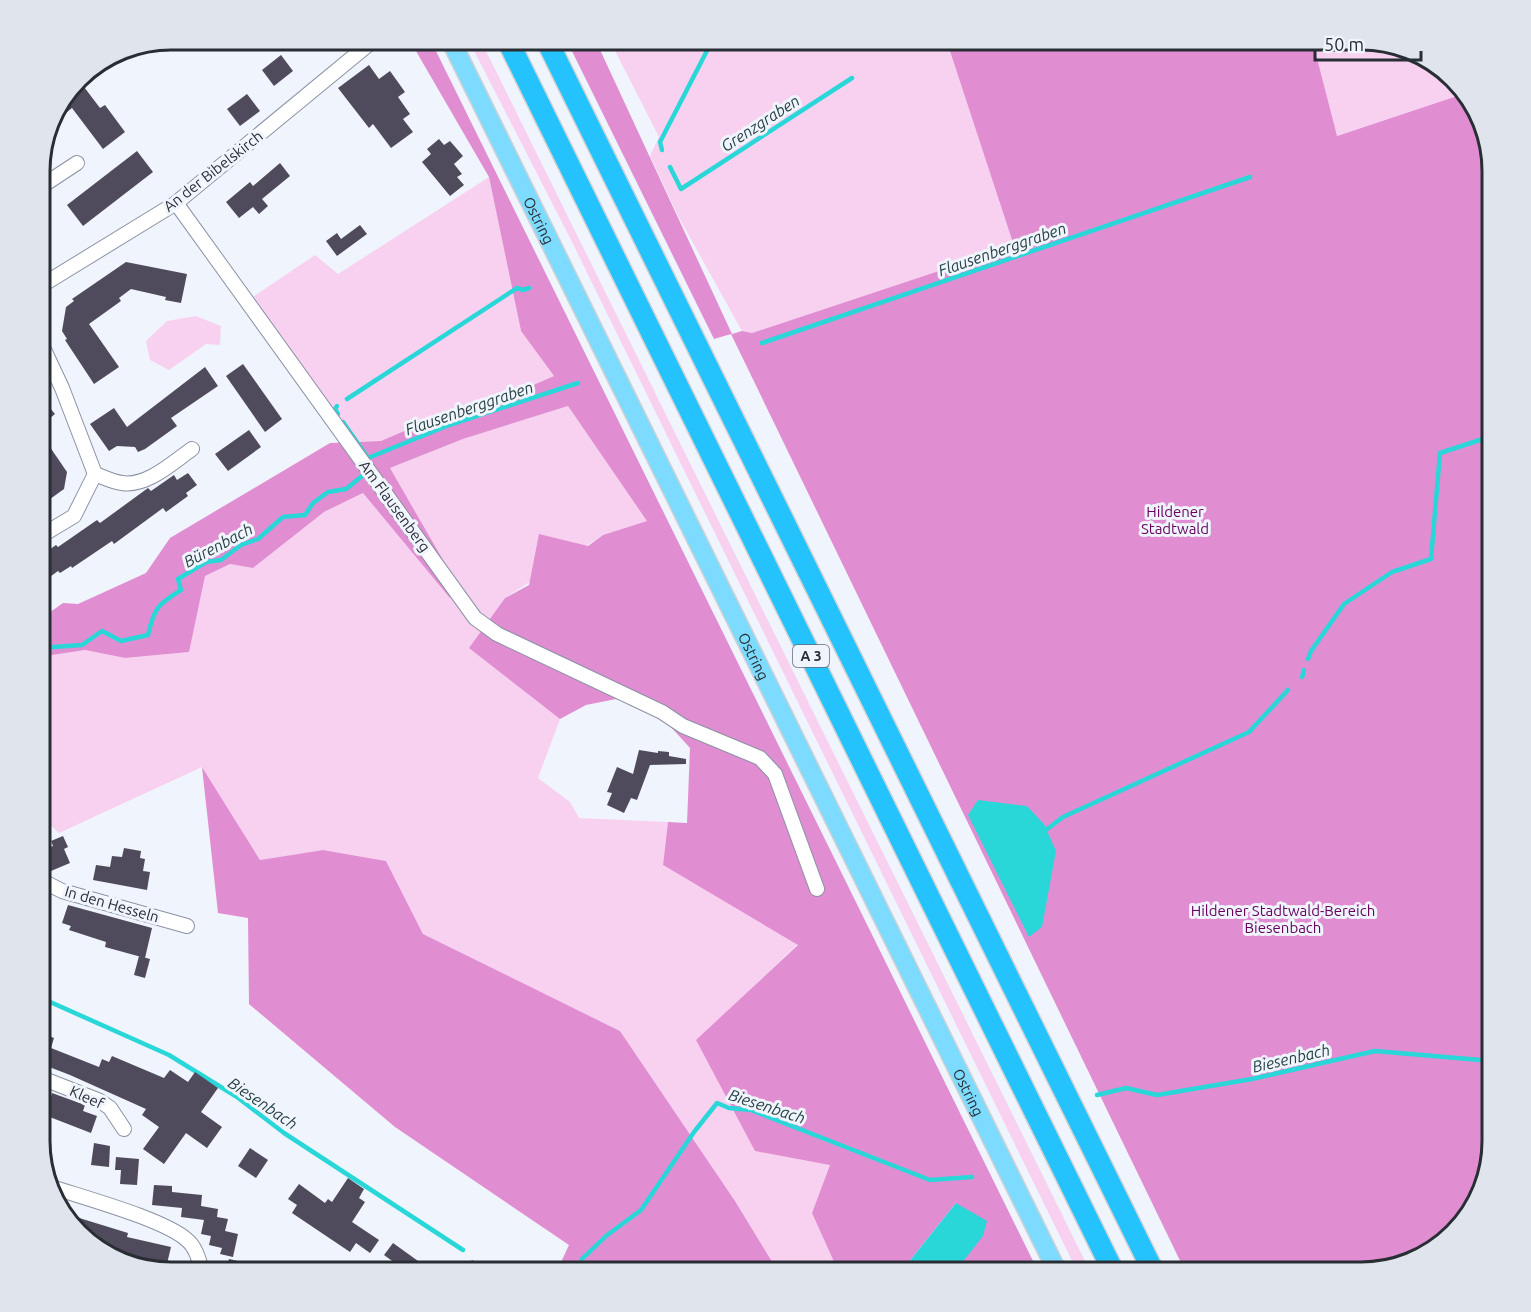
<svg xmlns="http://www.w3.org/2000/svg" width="1531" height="1312" font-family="Ubuntu,sans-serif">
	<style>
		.green { fill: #f9d1f0 }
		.forest { fill: #e08ed1 }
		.water { fill: #29d7d8 }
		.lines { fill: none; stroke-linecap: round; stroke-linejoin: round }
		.stream { stroke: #29d7d8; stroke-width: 4.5 }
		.building { fill: #504b5c }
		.minor-casing { stroke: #8a92a4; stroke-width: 16 }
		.major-casing { stroke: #d0d1d2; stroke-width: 21 }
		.highway-casing { stroke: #d0d1d2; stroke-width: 24 }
		.minor { stroke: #fff; stroke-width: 14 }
		.major { stroke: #7cdbfe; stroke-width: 18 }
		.highway { stroke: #24c3fe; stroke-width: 21 }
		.labels { text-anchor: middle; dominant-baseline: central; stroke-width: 6; stroke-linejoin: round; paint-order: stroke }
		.shield { fill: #f0f4fc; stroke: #656970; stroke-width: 1.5 }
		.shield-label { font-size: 14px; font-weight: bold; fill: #292d34 }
		.street-label { font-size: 15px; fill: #292d34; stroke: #f0f4fc }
		.park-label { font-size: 15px; fill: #67005c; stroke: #f0f4fc }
		.water-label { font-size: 16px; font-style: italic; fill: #294343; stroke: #f0f4fc }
		.rim { fill: none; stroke: #292d34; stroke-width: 3 }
	</style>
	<rect width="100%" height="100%" fill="#f0f4fc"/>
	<g class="green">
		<path d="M468,39H480L1091,1273H1078L571,240Z"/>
		<path d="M609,39H946L1014,246L752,333L742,331L678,216L650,156L659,137Z"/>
		<path d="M1312,39C1374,39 1424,39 1463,94L1336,136Z"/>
		<path d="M489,177L521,331L554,376L494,402L432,419L381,441L352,442L253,297L315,255L338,274Z"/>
		<path d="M196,316L221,326L220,345L206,344L169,370L150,360L146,341L167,321Z"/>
		<path d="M568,406L648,521L603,535L505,598L470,648L560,719L538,778L570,802L579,818L668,822L663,865L798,944L703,1035L830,1165L812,1213L839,1273H779L735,1201L620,1031L423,934L386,861L323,850L260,860L202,767L59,833L39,815V657L85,650L125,658L188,652L204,576L230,564L253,568L324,512L363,493L450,597L454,579L390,468L463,439Z"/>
	</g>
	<g class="forest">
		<path d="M409,39H430L1039,1273H954L956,1203L900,1273H839L812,1213L830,1165L755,1151L696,1040L798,945L663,865L668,822L687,823L690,748L641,694L586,705L560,719L469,648L505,598L529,585L539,534L588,546L603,535L647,521L568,406L463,439L390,468L454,579L450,598L363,493L324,512L253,568L230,564L205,576L189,652L125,658L85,650L39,657V620L63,603L78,604L146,573L170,538L330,443L381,441L432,419L494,402L554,376L521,331L489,177Z"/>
		<path d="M566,39H595L732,334L742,331L752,333L1014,246L946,39H1312L1337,136L1463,94L1482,120L1492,171V1142L1482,1191L1459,1228L1411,1263L1360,1273H1186L731,334L714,339Z"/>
		<path d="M202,767L260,860L323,850L386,861L423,934L620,1031L735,1201L779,1273H556L569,1245L395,1127L249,1004L248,918L218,913Z"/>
	</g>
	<g class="water">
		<path d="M978,800L1027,806L1044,824L1056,851L1042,927L1029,937L968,815Z"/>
		<path d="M956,1203L987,1221L983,1236L954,1273H900Z"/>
	</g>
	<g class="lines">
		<g class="stream">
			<path d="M662,150L660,142L713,39"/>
			<path d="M670,167L681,189L852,78"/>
			<path d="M762,343L1250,177"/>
			<path d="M347,399L517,288L523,290L529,288"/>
			<path d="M337,406L335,409L338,414"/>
			<path d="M343,422L368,458L449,425L578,383"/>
			<path d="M39,648L82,645L102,631L121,641L148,635C154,608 158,604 181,590L178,579L206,562L221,560L241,545L258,539L283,517L305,515L313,503L328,492L346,489L362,476"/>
			<path d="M1308,659L1311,651L1344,604L1392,572L1431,559L1440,453L1492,436"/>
			<path d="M1302,677L1304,670"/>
			<path d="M1046,830L1063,817L1249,732L1288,690"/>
			<path d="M39,997L169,1055L237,1097L284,1133L463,1250"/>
			<path d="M1097,1095L1126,1088L1157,1095L1252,1079L1375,1051L1492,1061"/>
			<path d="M582,1259L606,1236L641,1210L694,1132L717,1103L729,1108L751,1110L930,1180L972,1177"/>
		</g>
	</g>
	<g class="building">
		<path d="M281,55L293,71L274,86L262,70Z"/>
		<path d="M369,65L379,79L390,71L405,92L398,97L410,114L403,119L413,132L391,148L373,124L369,128L338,88Z"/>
		<path d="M78,79L100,108L105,105L125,132L103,149L72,108L67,112L60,103Z"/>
		<path d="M247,94L260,111L240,126L227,109Z"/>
		<path d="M439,139L444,145L450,141L463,156L454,164L462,174L457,177L464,185L450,196L422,162L431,154L427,149Z"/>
		<path d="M137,151L153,172L83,226L67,205Z"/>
		<path d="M280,163L290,176L262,199L268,206L259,214L253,207L239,218L226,202L250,182L253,186Z"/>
		<path d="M360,225L367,234L337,256L326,241L337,233L341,239Z"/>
		<path d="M126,262L187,274L181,303L165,300L166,297L131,289L119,298L121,301L89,324L119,367L94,384L65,340L67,339L62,331L66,307L74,301L72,299Z"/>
		<path d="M243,364L282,419L265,432L226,376Z"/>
		<path d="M205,367L218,386L171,418L177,426L145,449L138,452L135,447L117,446L109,451L90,424L114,408L127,427Z"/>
		<path d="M39,395L55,414L39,427Z"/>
		<path d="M249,430L261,447L228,471L215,454Z"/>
		<path d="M39,431L67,472L64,489L39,507Z"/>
		<path d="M188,473L197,485L186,493L188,496L166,512L163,508L114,544L112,541L72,568L71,566L60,573L58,571L47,579L39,568V557L56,545L58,547L97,520L100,523L148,488L151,491L174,475L177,480Z"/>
		<path d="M639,750L658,753V751L669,752V756L686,759V764L650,765L637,800L631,798L624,813L607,805L612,793L607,792L617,767L633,774Z"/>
		<path d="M63,836L68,847L64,849L70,863L51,871L42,851L53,846L51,841Z"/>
		<path d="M124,848L141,851L140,858L145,859L143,871L150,872L147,890L93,880L96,865L110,867L112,856L122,857Z"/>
		<path d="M68,905L152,928L145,958L105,947L106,942L69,930L71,926L62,923Z"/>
		<path d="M139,956L150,959L145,978L134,975Z"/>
		<path d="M39,1032L54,1038L51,1048L99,1067L102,1059L109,1062L112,1056L164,1078L170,1070L188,1082L195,1072L218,1088L201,1112L222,1127L207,1148L186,1133L164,1164L143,1149L159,1127L142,1115L146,1109L70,1075L44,1065L43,1069L39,1068Z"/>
		<path d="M52,1093L85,1105L83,1111L97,1116L91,1133L42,1114L44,1108L39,1107V1095L50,1099Z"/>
		<path d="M94,1143L110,1146L109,1167L91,1165Z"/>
		<path d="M250,1148L268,1160L256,1178L238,1166Z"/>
		<path d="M116,1157L139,1159L137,1185L120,1184L121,1170H115Z"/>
		<path d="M348,1178L364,1189L359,1198L365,1202L352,1222L379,1240L370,1253L356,1243L350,1252L292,1213L297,1205L288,1199L299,1184L325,1203L328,1199L332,1202Z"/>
		<path d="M154,1185L172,1186V1192L202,1195L201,1206L218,1209L217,1217L228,1219L225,1231L238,1234L233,1257L220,1254L222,1248L209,1245L211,1236L201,1234L204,1220L181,1217L182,1208L152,1205Z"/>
		<path d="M63,1213L128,1233L127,1237L171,1247L165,1272L121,1263L84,1240Z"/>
		<path d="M393,1243L425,1266L420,1273H389L395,1263L384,1255Z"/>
		<path d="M229,1259L268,1268V1273H225Z"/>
		<path d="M472,1260L491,1273H463Z"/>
	</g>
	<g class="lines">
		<defs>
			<g id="minor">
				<path d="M39,188L77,163"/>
				<path d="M176,203L475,618L497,634L662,712L683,726L760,758L775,774L817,889"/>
				<path d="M39,287L176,203L375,39"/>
				<path d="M39,339L62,388L95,474"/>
				<path d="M39,537L74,516L95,474C103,477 113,482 122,483C147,487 173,462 192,449"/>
				<path d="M39,879L62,891L187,926"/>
				<path d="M39,1077L100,1101L110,1108L124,1129"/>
				<path d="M49,1186C81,1197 164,1219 187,1240C196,1247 200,1262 202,1273"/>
			</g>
			<g id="major">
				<path id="s1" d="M450,39L1058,1273"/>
			</g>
			<g id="highway">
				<path d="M507,39L1114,1273"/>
				<path d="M546,39L1154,1273"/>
			</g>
		</defs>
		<use href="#minor" class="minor-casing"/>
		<use href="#major" class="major-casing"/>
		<use href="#highway" class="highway-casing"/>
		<use href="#minor" class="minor"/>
		<use href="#major" class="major"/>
		<use href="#highway" class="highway"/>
	</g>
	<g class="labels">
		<rect class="shield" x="793" y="645" width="36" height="22" rx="4.5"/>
		<g class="shield-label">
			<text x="811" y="656">A 3</text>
		</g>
		<g class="street-label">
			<text transform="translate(213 171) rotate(-38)">An der Bibelskirch</text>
			<text stroke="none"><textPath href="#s1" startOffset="202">Ostring</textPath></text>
			<text transform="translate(395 506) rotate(54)">Am Flausenberg</text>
			<text stroke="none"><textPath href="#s1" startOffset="688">Ostring</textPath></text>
			<text transform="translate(112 904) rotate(16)">In den Hesseln</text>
			<text stroke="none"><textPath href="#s1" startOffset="1174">Ostring</textPath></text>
			<text transform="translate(87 1097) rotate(24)">Kleef</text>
		</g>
		<g class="park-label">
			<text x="1175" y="511">Hildener<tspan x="1175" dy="17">Stadtwald</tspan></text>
			<text x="1283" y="910">Hildener Stadtwald-Bereich<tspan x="1283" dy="17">Biesenbach</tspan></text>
		</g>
		<g class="water-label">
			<text transform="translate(760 123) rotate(-33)">Grenzgraben</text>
			<text transform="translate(1002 249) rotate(-19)">Flausenberggraben</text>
			<text transform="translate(469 408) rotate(-19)">Flausenberggraben</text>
			<text transform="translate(218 545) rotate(-28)">Bürenbach</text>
			<text transform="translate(1291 1058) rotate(-13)">Biesenbach</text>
			<text transform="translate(263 1103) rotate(34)">Biesenbach</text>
			<text transform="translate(767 1106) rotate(18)">Biesenbach</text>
		</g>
	</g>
	<path d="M0 0H1531V1312H0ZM171 50H1361A121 121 0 0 1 1482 171V1141A121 121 0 0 1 1361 1262H171A121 121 0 0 1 50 1141V171A121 121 0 0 1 171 50Z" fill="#e0e4ec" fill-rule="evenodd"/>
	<path class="rim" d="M171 50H1361A121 121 0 0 1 1482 171V1141A121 121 0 0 1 1361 1262H171A121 121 0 0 1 50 1141V171A121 121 0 0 1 171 50Z"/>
	<path d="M1315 51v9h106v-9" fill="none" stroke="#292d34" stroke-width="3"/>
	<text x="1324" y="51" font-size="18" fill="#292d34" stroke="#f0f4fc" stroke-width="4.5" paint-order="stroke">50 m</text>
</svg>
